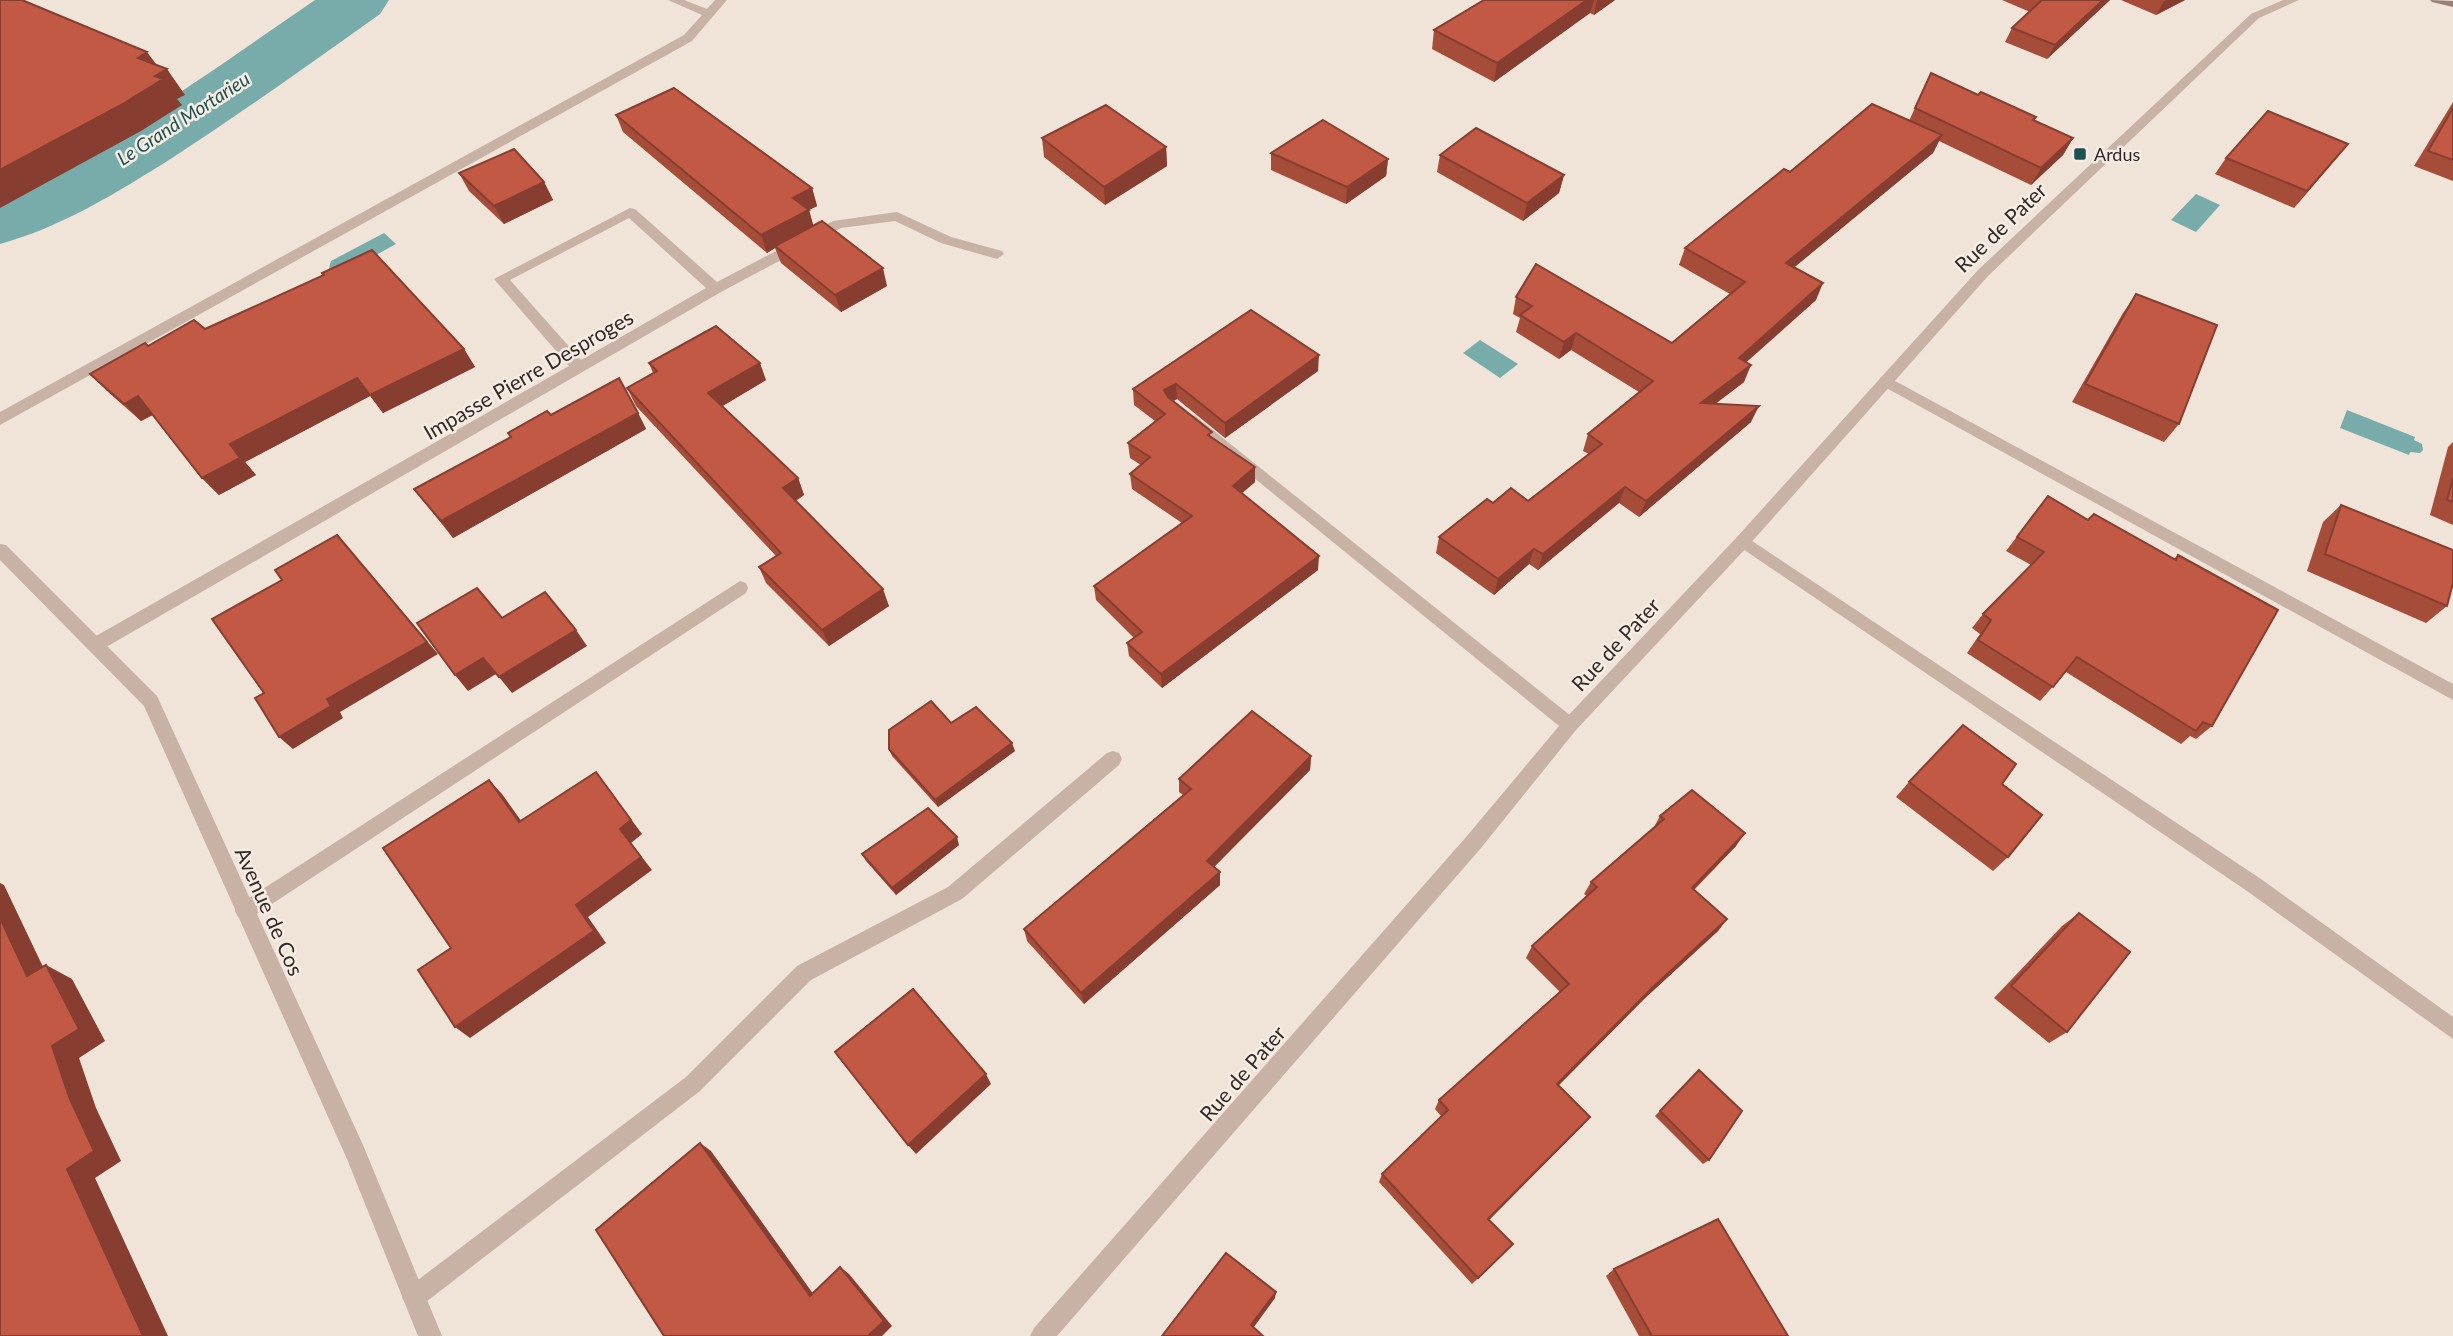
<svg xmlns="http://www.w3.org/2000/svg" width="2453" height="1336" font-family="Lato,sans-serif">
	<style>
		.water { fill: #78acaa }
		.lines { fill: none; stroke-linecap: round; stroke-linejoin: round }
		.river { fill: #78acaa; fill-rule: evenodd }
		.service { fill: #c7b2a5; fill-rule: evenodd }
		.minor { fill: #c7b2a5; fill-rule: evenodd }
		.tertiary { fill: #c7b2a5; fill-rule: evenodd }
		.secondary { fill: #9a8176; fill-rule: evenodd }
		.wall { fill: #a64d3a }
		.shaded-wall { fill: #873e30 }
		.building { fill: #c15944; stroke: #873e30; stroke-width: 2 }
		.poi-dot { fill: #1d5252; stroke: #f8ede4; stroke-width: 2.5 }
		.labels { text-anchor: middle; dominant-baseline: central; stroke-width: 5; stroke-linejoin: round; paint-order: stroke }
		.far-poi-label { font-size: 18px; fill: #332926; stroke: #f8ede4; text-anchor: start }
		.far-water-label { font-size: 19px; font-style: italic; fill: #1d5252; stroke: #f8ede4 }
		.street-label { font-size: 21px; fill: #332926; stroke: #f8ede4 }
	</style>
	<rect width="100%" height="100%" fill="#f0e3d8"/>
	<g class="water">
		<path d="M2196,194L2220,205L2196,232L2171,220Z"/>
		<path d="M384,233L396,244L345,272H328L331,261Z"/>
		<path d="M1480,340L1518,364L1500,378L1463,353Z"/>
		<path d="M2347,410L2415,437L2414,440L2422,444L2423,450L2420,453L2410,452L2409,455L2340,428Z"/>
	</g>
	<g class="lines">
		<path class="river" d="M315,0H389L380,14C311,63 243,112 172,158C118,192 62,227 0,244V193C113,144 214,69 315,0Z"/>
		<g class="service">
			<path d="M668,0H684L707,9L715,0H727L692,41L0,425V412L684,35L702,15Z"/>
			<path d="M1886,376L2453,684V700L1881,385L1879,381L1881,377Z"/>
			<path d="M1194,415L1576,720L1579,725L1576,730L1570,733L1564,730L1189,425L1186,421Z"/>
			<path d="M1743,535L2261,879L2453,1017V1039L2247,891L1737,545L1735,541L1737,537Z"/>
			<path d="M740,581L746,583L748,588L746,593L252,917L245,920L238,917L235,911L238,905Z"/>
			<path d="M1113,751L1119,753L1122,759L1119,765L962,899L811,980L700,1091L422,1305L414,1309L406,1305L402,1297L406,1289L686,1077L797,966L948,887L1107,753Z"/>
		</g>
		<path class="minor" d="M630,208L635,209L717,282L833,221L897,212L951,237L1002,251L1004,254L997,259L941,243L895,221L841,228L721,292L101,650H89L86,645L89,640L569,366L494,279ZM629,218L706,288L581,360L510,280Z"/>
		<g class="tertiary">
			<path d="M2283,0H2299L2259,18L1988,276L1749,545L1576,730L1481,848L1057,1336H1030L1034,1328L1467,836L1564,720L1737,537L1978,270L2251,14Z"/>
			<path d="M0,544L6,545L157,696L363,1145L442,1336H418L347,1159L144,706L0,560Z"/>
		</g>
		<path class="secondary" d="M2430,0L2453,1V7L2432,2Z"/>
	</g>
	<g class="wall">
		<path d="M1484,0H1615L1594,15L1590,13L1494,82L1432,49L1434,30Z"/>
		<path d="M2002,0H2110L2047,59L2005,42L2012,28L2030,12Z"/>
		<path d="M2121,0H2185L2156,15Z"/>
		<path d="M1931,73L1978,95L2036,117L2034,120L2073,138L2063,155L2031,185L1939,141L1933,153L1794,267L1816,300L1746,362L1744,382L1715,404L1751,422L1639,517L1619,503L1538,570L1529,564L1494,595L1436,553L1439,537L1493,503L1528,501L1589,454L1583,451L1588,434L1639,392L1571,350L1559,359L1516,332L1520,318L1513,314L1516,297L1672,343L1730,294L1679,265L1685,248L1790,172L1909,121Z"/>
		<path d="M2453,102V181L2414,166Z"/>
		<path d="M616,115L812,188L817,206L809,210L813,225L887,286L841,312L781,263L775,248L767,253L623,132Z"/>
		<path d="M1042,138L1166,147L1167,166L1105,205L1044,157Z"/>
		<path d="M2348,144L2294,208L2215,174L2226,158Z"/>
		<path d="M1271,153L1388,159L1386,176L1346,204L1271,170Z"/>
		<path d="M1440,155L1564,175L1559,193L1523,221L1437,172Z"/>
		<path d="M459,173L544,182L553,200L504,224L469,191Z"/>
		<path d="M2136,294L2179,424L2164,442L2072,402L2123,313Z"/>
		<path d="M1251,310L1318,371L1225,438L1177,399L1173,401L1212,438L1255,467V482L1242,493L1318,570L1162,688L1129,656L1127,643L1134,638L1096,600L1094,586L1182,523L1132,489L1130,474L1141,465L1130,458L1128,443L1155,421L1134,405L1133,389Z"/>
		<path d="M205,329L464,349L475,367L383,413L370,396L245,462L256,475L219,495L202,478L153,415L141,421L107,391L90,374Z"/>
		<path d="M649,363L766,380L722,406L798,478L804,495L796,501L889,606L829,646L766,583L759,567L776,556L636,406L627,388L653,373Z"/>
		<path d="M638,413L646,429L453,538L414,489L510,437L508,433L551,415Z"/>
		<path d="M2453,442V525L2430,515L2448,447Z"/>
		<path d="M2048,496L2088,520L2174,559L2178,555L2212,726L2196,739L2190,736L2181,744L2066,672L2040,701L1967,653L1980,634L1972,628L1983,614L2031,565L2006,551Z"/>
		<path d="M2341,505L2447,606L2426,623L2307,571L2323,522Z"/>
		<path d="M951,723L1015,751L938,807L892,756L889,749Z"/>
		<path d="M1311,756L1310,770L1214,867L1220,872V885L1084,1004L1027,941L1024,929L1183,795L1179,792V779Z"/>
		<path d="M1909,782L2002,784L2008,857L1993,871L1896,797Z"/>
		<path d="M1660,816L1736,846L1694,890L1727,919L1718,931L1644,999L1558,1086L1582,1126L1489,1220L1513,1244L1472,1284L1379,1182L1382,1174L1441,1116L1435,1109L1439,1100L1560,992L1526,958L1532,946L1587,896L1584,894L1591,882L1653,829Z"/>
		<path d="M959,845L896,895L866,861L862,854Z"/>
		<path d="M2079,913L2067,1032L2049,1043L1994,998L2062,926Z"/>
		<path d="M1699,1070L1709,1160L1703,1164L1655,1116Z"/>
		<path d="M1614,1269L1788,1336H1639L1606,1276Z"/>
	</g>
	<g class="shaded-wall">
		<path d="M1587,0H1594L1590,13L1494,82L1497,63Z"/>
		<path d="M1597,0H1615L1594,15Z"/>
		<path d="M2103,0H2110L2047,59L2055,45Z"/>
		<path d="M2167,0H2185L2156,15L2164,1Z"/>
		<path d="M147,52L162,72L167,69L185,95L177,99L182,105L141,131L0,208V170L138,58Z"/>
		<path d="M1942,135L1933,153L1779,280L1786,263Z"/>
		<path d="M2073,138L2063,155L2031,185L2041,168Z"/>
		<path d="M2348,144L2335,160L2294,208L2307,191Z"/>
		<path d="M1166,147L1167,166L1105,205L1104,187Z"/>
		<path d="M1388,159L1386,176L1346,204L1347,187Z"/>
		<path d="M1564,175L1559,193L1523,221L1527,203Z"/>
		<path d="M544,182L553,200L504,224L494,206Z"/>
		<path d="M812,188L817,206L809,210L814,228L775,246V248L767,253L761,235L793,198Z"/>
		<path d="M883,268L887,286L841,312L835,295Z"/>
		<path d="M1823,283L1816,300L1732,375L1739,358Z"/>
		<path d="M1576,333L1571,350L1559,359L1564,342Z"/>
		<path d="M464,349L475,367L383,413L370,395Z"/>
		<path d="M1319,355L1318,371L1225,438V423Z"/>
		<path d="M760,363L766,380L716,410L708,393Z"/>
		<path d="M1751,365L1744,382L1694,420L1701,403Z"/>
		<path d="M357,378L370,396L245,462L256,475L219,495L202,478L230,444Z"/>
		<path d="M1176,384L1177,399L1164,406V390Z"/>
		<path d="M138,396L154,414L141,421L124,404Z"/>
		<path d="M1759,406L1751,422L1639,517L1646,501Z"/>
		<path d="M638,413L646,429L453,538L441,521Z"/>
		<path d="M1255,467V482L1233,501V486Z"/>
		<path d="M798,478L804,495L789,504L783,488Z"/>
		<path d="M1625,487L1619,503L1538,570L1543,554Z"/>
		<path d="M337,535L438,654L340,712L343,718L293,749L279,737L327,699Z"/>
		<path d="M1534,549L1529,564L1494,595L1498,579Z"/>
		<path d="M1319,556L1318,570L1162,688L1161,674Z"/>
		<path d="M883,589L889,606L829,646L822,630Z"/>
		<path d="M576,630L587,646L512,693L499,677Z"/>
		<path d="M483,658L496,674L468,691L455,675Z"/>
		<path d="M1012,743L1015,751L938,807L935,800Z"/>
		<path d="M1311,756L1310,770L1208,873L1207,861Z"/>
		<path d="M596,772L642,834L631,843L652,870L588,917L606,943L470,1038L455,1027L576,905L620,829Z"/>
		<path d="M489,780L502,794L532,836L519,822Z"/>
		<path d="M1745,833L1736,846L1683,900L1692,888Z"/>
		<path d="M957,837L959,845L896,895L892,888Z"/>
		<path d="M1220,872V885L1084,1004L1081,993Z"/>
		<path d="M0,883L4,885L54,990L27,976L0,918Z"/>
		<path d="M1727,919L1718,931L1644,999L1550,1094L1557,1084L1652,988Z"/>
		<path d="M46,965L72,979L105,1041L79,1058L96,1108L121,1161L95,1178L168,1336H143L67,1169L69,1097L52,1046Z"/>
		<path d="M986,1074L991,1084L916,1154L908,1145Z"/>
		<path d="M1590,1117L1582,1126L1483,1226L1488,1219Z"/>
		<path d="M700,1143L711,1151L819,1302L810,1296Z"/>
		<path d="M840,1267L849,1274L892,1326L882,1336H868Z"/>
		<path d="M1276,1292L1275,1298L1251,1331V1325Z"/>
	</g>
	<g class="building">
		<path d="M0,0H22L147,52L138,58L167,69L155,76L163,79L121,105L0,170Z"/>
		<path d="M1484,0H1587L1497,63L1434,30Z"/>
		<path d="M2042,0H2103L2055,45L2012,28Z"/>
		<path d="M1931,73L1978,95L1981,92L2036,117L2033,120L2073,138L2041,168L1915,108Z"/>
		<path d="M674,88L812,188L793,198L809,210L761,235L616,115Z"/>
		<path d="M1872,104L1942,135L1786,263L1823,283L1739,358L1751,365L1701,403L1759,406L1646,501L1625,487L1543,554L1534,549L1498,579L1439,537L1487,499L1493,503L1511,488L1528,501L1602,444L1588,434L1653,381L1576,333L1564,342L1520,315L1532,306L1516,297L1536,264L1672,343L1745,282L1685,248L1784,169L1790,172Z"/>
		<path d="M1106,105L1166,147L1104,187L1042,138Z"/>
		<path d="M2453,108V160L2428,151Z"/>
		<path d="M2268,111L2348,144L2307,191L2226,158Z"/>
		<path d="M1323,120L1388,159L1347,187L1271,153Z"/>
		<path d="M1476,128L1564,175L1527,203L1440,155Z"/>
		<path d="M514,149L544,182L494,206L459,173Z"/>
		<path d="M822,221L883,268L835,295L775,246Z"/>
		<path d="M372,250L464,349L370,395L357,378L230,444L240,458L202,478L138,396L124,404L90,374L145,343L148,346L194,320L205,329L324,275L322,273Z"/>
		<path d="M2136,294L2217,325L2179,424L2085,384Z"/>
		<path d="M1251,310L1319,355L1225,423L1176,384L1164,390L1168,397L1212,432L1208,435L1255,467L1233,486L1319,556L1161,674L1127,643L1142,632L1094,586L1192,516L1130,474L1150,457L1128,443L1165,414L1133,389Z"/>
		<path d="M716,326L760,363L708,393L798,478L783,488L883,589L822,630L759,567L781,553L627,388L657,371L649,363Z"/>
		<path d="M619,378L638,413L441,521L414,489L511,437L508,433L547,411L551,415Z"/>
		<path d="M2453,478V502L2447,500Z"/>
		<path d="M2048,496L2088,520L2094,514L2176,560L2178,555L2278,610L2212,726L2203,722L2196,731L2077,657L2053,687L1978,640L1991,620L1983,614L2044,552L2017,537Z"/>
		<path d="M2341,505L2453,550V583L2447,606L2325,554Z"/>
		<path d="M337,535L427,642L327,699L331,706L279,737L255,698L264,693L212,619L282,580L275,570Z"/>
		<path d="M477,588L502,618L545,592L576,630L499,677L483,658L455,675L417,623Z"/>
		<path d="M931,701L951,723L976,707L1012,743L935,800L889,749V730Z"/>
		<path d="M1252,711L1311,756L1207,861L1220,872L1081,993L1024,929L1191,789L1179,779Z"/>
		<path d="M1963,725L2016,764L2002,784L2042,815L2008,857L1909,782Z"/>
		<path d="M596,772L631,820L620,829L641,857L576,905L594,931L455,1027L418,970L451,948L383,848L489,780L519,822Z"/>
		<path d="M1692,790L1745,833L1692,888L1727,919L1652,988L1557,1084L1590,1117L1488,1219L1513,1244L1478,1278L1382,1174L1448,1110L1439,1100L1569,984L1532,946L1597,887L1591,882L1664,819L1660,816Z"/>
		<path d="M928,808L957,837L892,888L862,854Z"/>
		<path d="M2079,913L2130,952L2067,1032L2011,986Z"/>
		<path d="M0,918L27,976L46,965L79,1029L52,1046L69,1097L94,1151L67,1169L143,1336H0Z"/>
		<path d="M913,989L986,1074L908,1145L835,1052Z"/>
		<path d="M1699,1070L1742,1111L1709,1160L1660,1111Z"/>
		<path d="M700,1143L810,1296L840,1267L884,1321L868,1336H664L596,1230Z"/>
		<path d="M1718,1219L1788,1336H1652L1614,1269Z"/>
		<path d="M1226,1253L1276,1292L1251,1325L1263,1336H1162Z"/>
	</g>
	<rect class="poi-dot" x="2073" y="147" width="14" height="14" rx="3.5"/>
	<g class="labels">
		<g class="far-poi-label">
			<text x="2094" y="154">Ardus</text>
		</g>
		<g class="far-water-label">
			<text transform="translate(183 118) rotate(-33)">Le Grand Mortarieu</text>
		</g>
		<g class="street-label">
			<text transform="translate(2000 227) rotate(-44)">Rue de Pater</text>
			<text transform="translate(528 374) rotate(-30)">Impasse Pierre Desproges</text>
			<text transform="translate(1615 644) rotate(-47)">Rue de Pater</text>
			<text transform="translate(270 911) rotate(66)">Avenue de Cos</text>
			<text transform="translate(1242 1073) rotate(-49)">Rue de Pater</text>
		</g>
	</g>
</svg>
